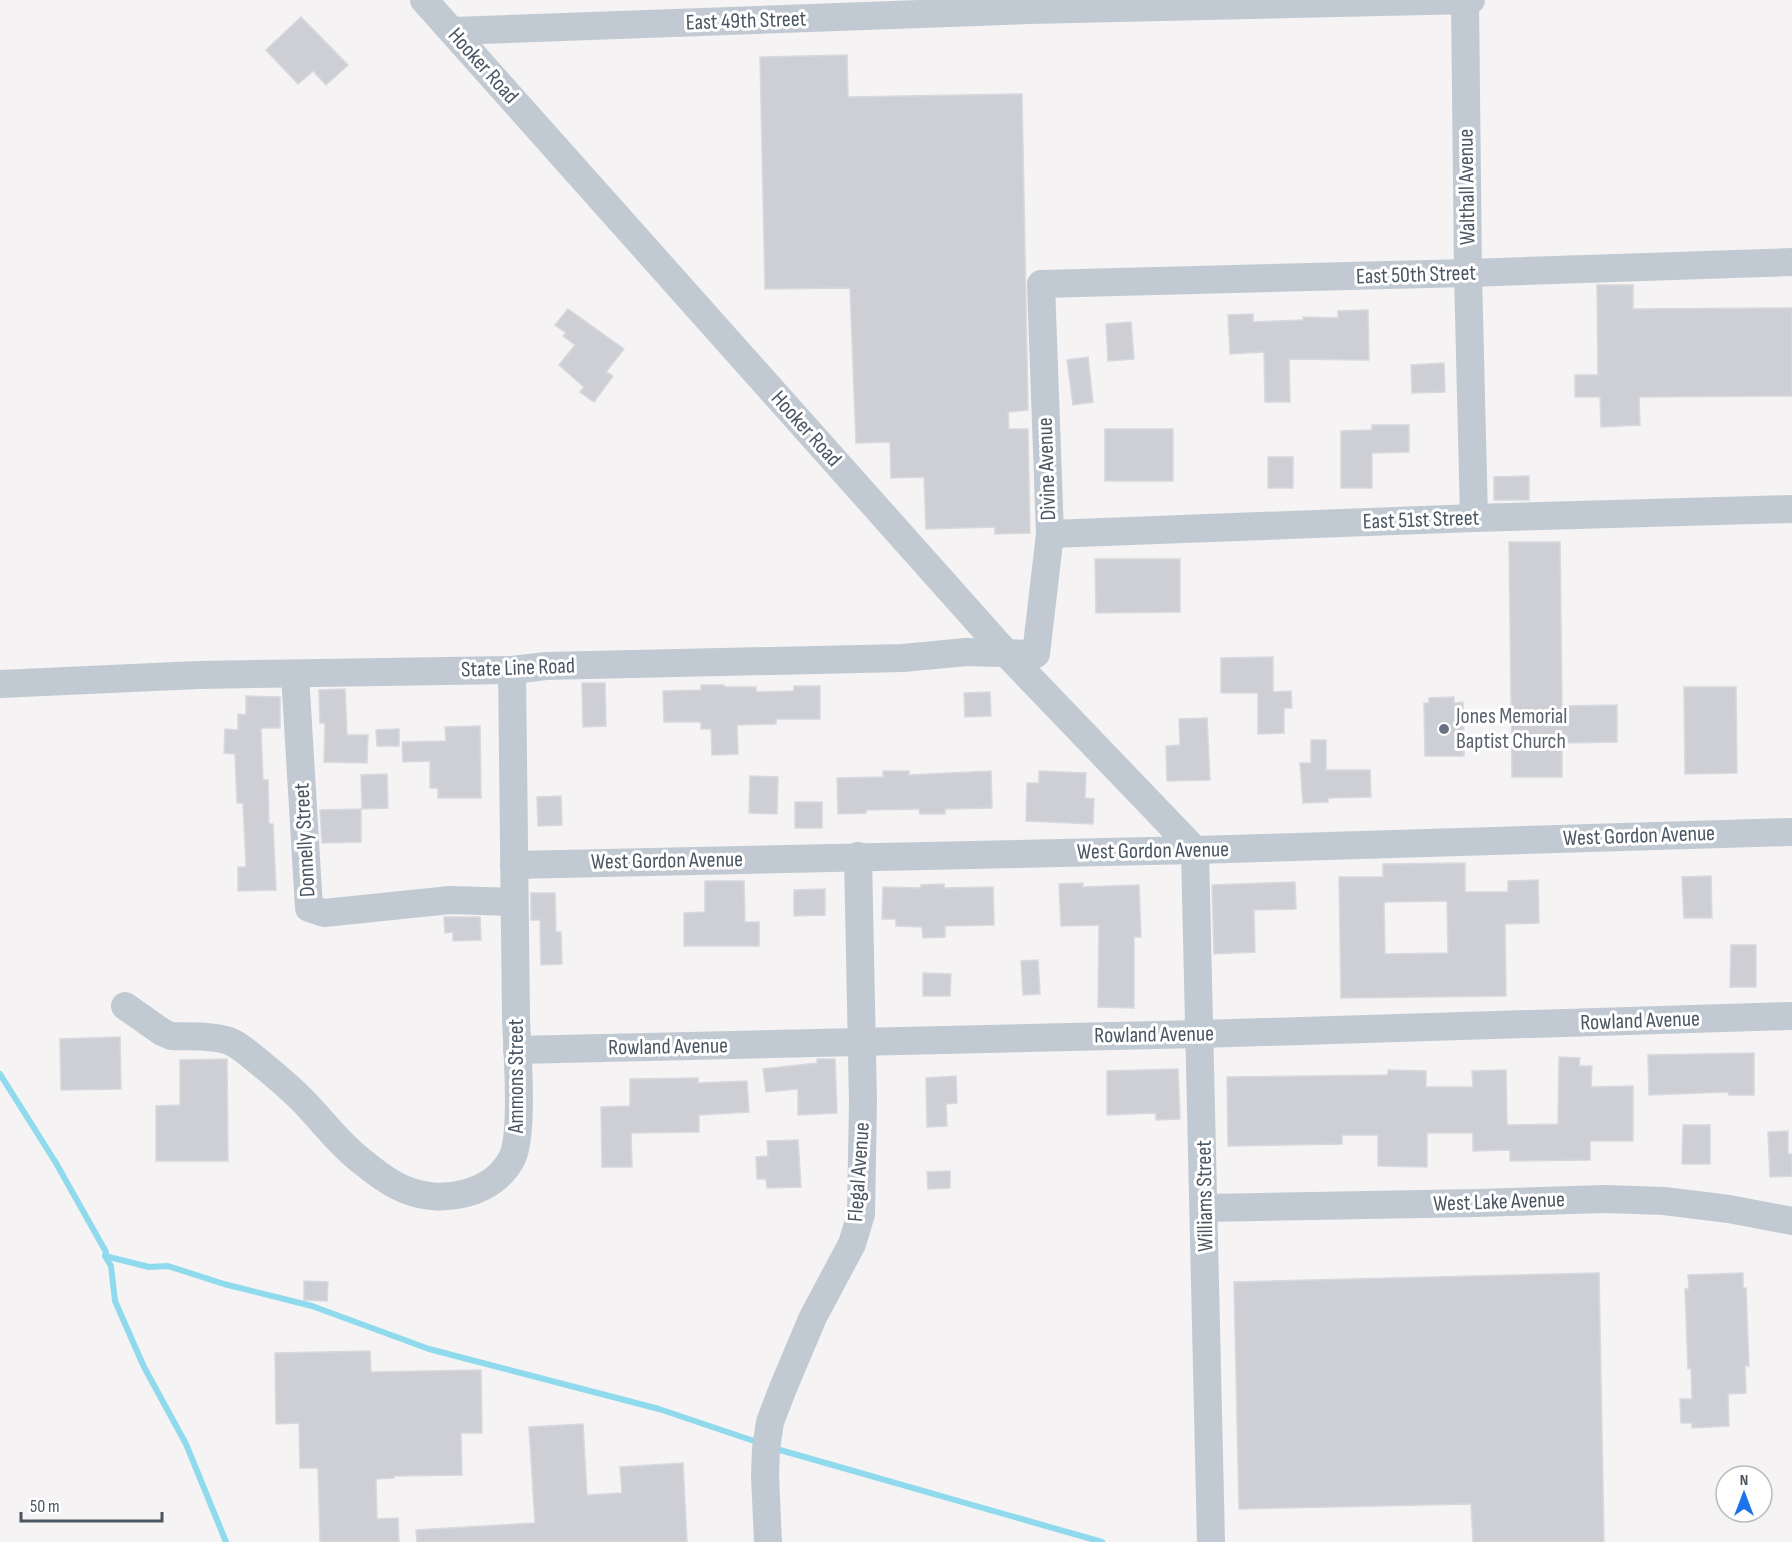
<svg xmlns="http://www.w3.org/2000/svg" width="1792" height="1542" font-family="'Sofia Sans Condensed',sans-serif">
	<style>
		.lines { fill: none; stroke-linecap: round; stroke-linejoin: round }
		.stream { stroke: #90daee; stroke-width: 6 }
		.building { fill: #cdcfd5; stroke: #d7d9de; stroke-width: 1.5; fill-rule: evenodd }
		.minor { stroke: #c1cad2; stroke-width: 28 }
		.worship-dot { fill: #6b7280; stroke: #fff; stroke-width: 2 }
		.labels { text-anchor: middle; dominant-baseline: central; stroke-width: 6; stroke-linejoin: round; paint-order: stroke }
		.street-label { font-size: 22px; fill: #4a5661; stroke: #fff }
		.worship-label { font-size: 22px; fill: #5b616d; stroke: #fff; text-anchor: start }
	</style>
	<rect width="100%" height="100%" fill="#f5f3f3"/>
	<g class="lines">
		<g class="stream">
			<path d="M0,1074L56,1163L106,1252L105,1256L111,1266L115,1301L144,1367L186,1444L226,1542"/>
			<path d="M105,1256L149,1267L168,1266L224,1284L312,1306L429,1349L659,1409L760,1443"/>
			<path d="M773,1448L1102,1542"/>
		</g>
	</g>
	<g class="building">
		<path d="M301,17L348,65L326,85L313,71L298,84L266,50Z"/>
		<path d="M847,55L848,97L1022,94L1028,410L1008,412L1009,429H1028L1030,533L995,534V527L926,529L924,477L891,478L890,442L856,443L850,288L765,289L760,57Z"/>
		<path d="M1597,285H1633V309L1792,308V396L1639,397L1640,425L1601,427L1600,397H1575V375H1598Z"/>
		<path d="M568,309L624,349L606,372L613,376L594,402L580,392L584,387L559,365L575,345L563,336L566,333L555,325Z"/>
		<path d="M1368,310L1369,360L1289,359L1290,402H1265L1264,352L1230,354L1228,315L1253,314V322L1303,320V317L1338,318V311Z"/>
		<path d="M1131,322L1134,359L1108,361L1106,324Z"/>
		<path d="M1088,357L1093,402L1073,405L1067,360Z"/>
		<path d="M1444,363L1445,392L1412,393L1411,365Z"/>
		<path d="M1372,425H1409V452L1372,453V488H1341V431L1372,430Z"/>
		<rect x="1105" y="429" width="68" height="52"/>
		<rect x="1268" y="457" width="25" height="31"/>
		<path d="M1529,476V500H1494V477Z"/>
		<path d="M1509,542H1560L1562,706L1617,705V742L1562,743V777H1512Z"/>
		<path d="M1095,559H1180V612L1096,613Z"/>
		<path d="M1273,657V692L1291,691L1292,708H1284V733L1258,734V693H1221V658Z"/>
		<path d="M582,683H605L606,726L583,727Z"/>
		<path d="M701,685H724V687H756V692L794,691V686H820V719H776V724L737,725L738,754L712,755L711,729H701V722H664L663,691L701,690Z"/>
		<path d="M1684,687H1736L1737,773L1685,774Z"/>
		<path d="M345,689L347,735H368L367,763L324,762L325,723H320L319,690Z"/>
		<path d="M990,692L991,716L965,717L964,693Z"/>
		<path d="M246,696L280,697V728H261L263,780H268L269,824H273L276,890L238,891V867H246L243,803H237L235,754L224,753L225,729L238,730V714L246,715Z"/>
		<path d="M1454,697V703L1463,702L1464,756H1425L1424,703H1429V698Z"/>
		<path d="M1207,718L1210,780L1167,781L1166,746L1180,745L1179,719Z"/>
		<path d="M480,726L481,798H438V788H430V761L403,762L402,742L446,741L445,727Z"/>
		<path d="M399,729V746H377L376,730Z"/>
		<path d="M1311,740H1326V770H1370L1371,797L1328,798V802L1303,803L1300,763H1311Z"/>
		<path d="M883,771H909V775L991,771L992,808L945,809V814H920L919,809L866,810V813L838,814L837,778L883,777Z"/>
		<path d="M1039,771L1086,773L1085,798L1094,799L1093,824L1026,821L1027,783H1039Z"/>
		<path d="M387,774L388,808L362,809L361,775Z"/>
		<path d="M750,776L778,777L777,814L749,813Z"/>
		<path d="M561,796L562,825L538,826L537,797Z"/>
		<rect x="795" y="802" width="27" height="26"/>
		<path d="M361,809V842L322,843L320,810Z"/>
		<path d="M1465,863V892H1508V881L1538,880L1539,923L1505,924L1506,996L1341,998L1339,877H1383V864ZM1447,901L1448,953L1385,954L1384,902Z"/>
		<path d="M1711,876L1712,918H1684L1682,877Z"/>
		<path d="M705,881H744L745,922H759V946H684V913L705,912Z"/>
		<path d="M1295,882L1296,909L1254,910L1255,952L1214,954L1212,885Z"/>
		<path d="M1083,883V887L1139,885L1141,937H1134V1008L1098,1007L1099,925L1061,926L1059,884Z"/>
		<path d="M944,884V888L993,887L994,925L945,926V937L923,938L922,927L896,926V919H882L883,887L921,888V885Z"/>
		<path d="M825,889V915L794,916V890Z"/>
		<path d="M531,893H555L556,932H561L562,964L541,965L540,920H531Z"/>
		<path d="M444,917H480L481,940L453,941V932L445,933Z"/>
		<path d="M1731,945H1756V987H1730Z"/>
		<path d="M1038,960L1040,994L1023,995L1021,961Z"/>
		<path d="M923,973L951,974L950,996H923Z"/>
		<path d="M120,1037L121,1089L61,1090L60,1039Z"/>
		<path d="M1754,1053V1095H1729L1728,1092L1649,1095L1648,1055Z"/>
		<path d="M1559,1057L1580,1058L1579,1066H1592L1591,1087L1633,1086V1141H1590V1160L1510,1161V1150L1473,1151V1133H1427V1167L1378,1166V1135H1342V1144L1228,1146L1227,1077L1388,1075V1070L1426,1071V1087H1473L1472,1071L1506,1070L1507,1125L1558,1124Z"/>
		<path d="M227,1059L228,1161H156V1106L180,1105V1060Z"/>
		<path d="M817,1059H835L837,1113L798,1115V1089L766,1092L763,1069L817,1063Z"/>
		<path d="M1178,1069L1180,1119L1156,1120V1113L1107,1115V1071Z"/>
		<path d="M956,1076L957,1103L946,1104L947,1126L927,1127L926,1078Z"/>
		<path d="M698,1078V1083L747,1081L749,1112L699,1115V1132L631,1133L632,1167H602L601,1107L630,1106V1079Z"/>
		<path d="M1683,1125H1710V1164H1682Z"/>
		<path d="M1788,1131V1154H1792V1176L1770,1177L1768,1132Z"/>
		<path d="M798,1140L801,1187L767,1188L766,1179H757L756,1157L768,1156L767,1141Z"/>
		<path d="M950,1171V1188L928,1189L927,1172Z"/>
		<path d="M1599,1273L1604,1542H1473L1471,1504L1239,1509L1234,1282Z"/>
		<path d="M1743,1273V1288H1746L1749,1366H1745L1746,1393L1728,1394L1729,1426L1692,1428V1423H1681L1680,1399H1692L1691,1368L1688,1369L1685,1289H1689L1688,1275Z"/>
		<path d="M304,1281L328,1282L327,1301L304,1300Z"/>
		<path d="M370,1351L371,1372L481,1370L482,1433H461L462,1475L394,1476V1478L376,1479L377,1519L398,1518L399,1542H320L318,1468H300L299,1423L276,1424L275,1353Z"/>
		<path d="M583,1424L587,1495L622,1493L620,1467L683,1463L687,1542H417L416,1530L535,1523L529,1427Z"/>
	</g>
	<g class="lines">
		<g class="minor">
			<path d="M424,0L1006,653L1195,850L1211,1542"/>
			<path d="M1465,0L1468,273L1474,518"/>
			<path d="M452,31L1029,10L1471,0"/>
			<path d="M1050,534L1474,518L1792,509"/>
			<path d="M295,674L309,908L324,913L450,900L514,902"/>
			<path d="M0,684L198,675L512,670L546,666L903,658L966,652L1036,654L1050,534L1041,284L1468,273L1792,262"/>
			<path d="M514,865L1195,850L1792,832"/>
			<path d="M125,1006L162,1032L171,1036C189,1037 212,1035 229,1041C240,1045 250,1055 259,1062C275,1075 292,1089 306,1104C324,1123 339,1143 359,1159C374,1171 391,1185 409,1191C444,1204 494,1194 512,1158C524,1134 517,1049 516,1018C514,902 513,786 512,670"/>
			<path d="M517,1050L1201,1034L1792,1016"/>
			<path d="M1205,1208L1477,1203L1605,1199L1664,1201L1729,1209L1792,1221"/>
			<path d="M768,1542L765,1476L766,1449L770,1422L783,1388L813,1317L852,1244L861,1214L863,1102L858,856"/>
		</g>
	</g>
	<circle class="worship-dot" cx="1444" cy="729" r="6"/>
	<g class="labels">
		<g class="street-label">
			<text transform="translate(746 21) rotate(-2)">East 49th Street</text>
			<text transform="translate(483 66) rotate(48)">Hooker Road</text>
			<text transform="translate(1467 187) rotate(-91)">Walthall Avenue</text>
			<text transform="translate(1416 275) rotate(-2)">East 50th Street</text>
			<text transform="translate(806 429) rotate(48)">Hooker Road</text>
			<text transform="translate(1047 469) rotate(-92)">Divine Avenue</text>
			<text transform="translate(1421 520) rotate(-2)">East 51st Street</text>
			<text transform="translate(518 668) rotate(-2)">State Line Road</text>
			<text transform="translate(1639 836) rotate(-2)">West Gordon Avenue</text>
			<text transform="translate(305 840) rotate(-93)">Donnelly Street</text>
			<text transform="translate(1153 851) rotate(-1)">West Gordon Avenue</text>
			<text transform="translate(667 861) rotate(-1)">West Gordon Avenue</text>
			<text transform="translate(1640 1021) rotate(-2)">Rowland Avenue</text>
			<text transform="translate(1154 1035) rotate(-1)">Rowland Avenue</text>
			<text transform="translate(668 1047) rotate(-1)">Rowland Avenue</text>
			<text transform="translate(516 1076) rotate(-90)">Ammons Street</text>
			<text transform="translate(859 1172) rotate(-86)">Flegal Avenue</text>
			<text transform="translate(1205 1196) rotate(-91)">Williams Street</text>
			<text transform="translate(1499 1202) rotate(-2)">West Lake Avenue</text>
		</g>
		<g class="worship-label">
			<text x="1456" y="716">Jones Memorial<tspan x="1456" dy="25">Baptist Church</tspan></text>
		</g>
	</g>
	<g transform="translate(1744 1494)"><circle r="28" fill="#ffffff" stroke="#b7bbc0" stroke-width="1.5"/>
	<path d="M0-4.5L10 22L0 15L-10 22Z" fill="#1a73e8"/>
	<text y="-9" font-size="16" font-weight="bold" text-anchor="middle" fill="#4a5661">N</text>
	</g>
	<path d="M21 1512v9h141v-9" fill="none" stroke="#4a5661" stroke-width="3"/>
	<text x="30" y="1512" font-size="18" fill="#4a5661" stroke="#ffffff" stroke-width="4.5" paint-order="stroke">50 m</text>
</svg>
